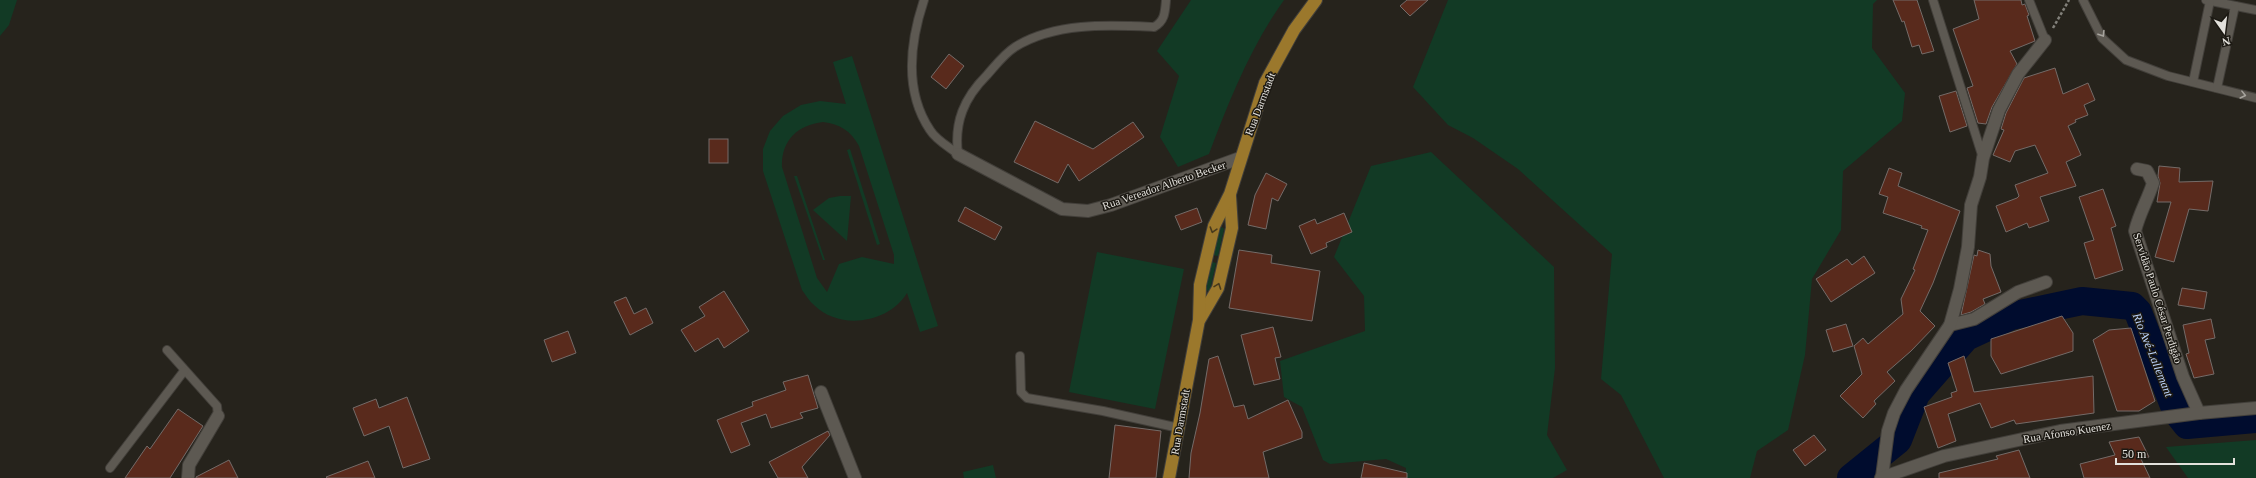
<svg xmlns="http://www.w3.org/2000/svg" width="2256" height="478" font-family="'Times New Roman',serif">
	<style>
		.green { fill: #123a25; fill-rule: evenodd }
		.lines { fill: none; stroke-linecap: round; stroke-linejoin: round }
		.river { stroke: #000c2e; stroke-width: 28 }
		.building { fill: #592a1c; stroke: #746b68 }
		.service-casing { stroke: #423f3a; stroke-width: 10 }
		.minor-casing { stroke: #423f3a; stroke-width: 14 }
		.primary-casing { stroke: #423f3a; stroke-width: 14 }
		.path { stroke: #82807a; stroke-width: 2.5; stroke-dasharray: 3 2; stroke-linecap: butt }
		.service { stroke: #5d5952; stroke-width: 8 }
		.minor { stroke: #5d5952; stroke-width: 12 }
		.primary { stroke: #9b782c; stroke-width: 12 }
		.oneway { stroke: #a7a49e }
		.oneway2 { stroke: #483a1c }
		.labels { text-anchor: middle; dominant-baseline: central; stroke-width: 3; stroke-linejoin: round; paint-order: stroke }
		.street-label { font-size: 11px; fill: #e3e1dc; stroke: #1c1913 }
		.water-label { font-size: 12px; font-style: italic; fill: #bdd4fc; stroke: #1c1913 }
	</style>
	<rect width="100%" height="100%" fill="#26231c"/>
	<g class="green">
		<path d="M0,0H17L9,25L0,36Z"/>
		<path d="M1191,0H1284C1251,46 1229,101 1209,154L1178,167L1160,137L1179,76L1157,51Z"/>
		<path d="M1448,0H1877L1873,4L1872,48L1905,93L1902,121L1843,171L1841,230L1812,279L1805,355L1788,430L1757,451L1750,478H1664L1621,395L1601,379L1612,254L1518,169L1473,138L1448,125L1413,87Z"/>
		<path d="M852,56L938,326L920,332L907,293C889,323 840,331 814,305C809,301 806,295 802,290L763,171V149L770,131L783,116L801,105L820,101L846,104L833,62ZM823,122C840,124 851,131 859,146L894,255V264L862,257L839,264L827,292L817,278L782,167C781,141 797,125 823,122Z"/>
		<path d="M850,149L880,244L877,245L847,150Z"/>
		<path d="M1431,152L1554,267L1555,368L1547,435L1567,470L1553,478H1405L1406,468L1386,459L1330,464L1323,460L1302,407L1284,397L1280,361L1365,331L1364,296L1334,257L1371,166Z"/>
		<path d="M794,176H797L825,260H823Z"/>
		<path d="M840,196H851L847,241L813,210L829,198Z"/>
		<path d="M1222,227L1224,229L1218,256L1213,255L1220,228Z"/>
		<path d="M1097,252L1184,269L1155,409L1069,392Z"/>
		<path d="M1212,262L1216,263L1210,290L1207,291L1205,289Z"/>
		<path d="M2256,440V478H2188L2166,447Z"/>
		<path d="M993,465L996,478H964L963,472Z"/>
	</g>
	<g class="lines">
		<path class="river" d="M1851,478L1898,440L1916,394L1966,337L2011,316L2082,301L2132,306L2138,312L2176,411L2187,425L2256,419"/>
	</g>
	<g class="building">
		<path d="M1407,0H1428L1410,16L1400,6Z"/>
		<path d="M1893,0H1917L1934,51L1922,54L1919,45L1912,47L1904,21L1902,22Z"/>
		<path d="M1974,0H2021L2022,5L2025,4L2029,15L2027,16L2035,41L2010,51L2017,64L1992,107L1986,124L1978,123L1967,88L1973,86L1953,29L1979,19Z"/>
		<path d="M949,54L964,66L946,89L931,77Z"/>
		<path d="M2055,68L2063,94L2088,83L2095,100L2084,105L2088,115L2075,120L2076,122L2068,126L2081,155L2066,162L2076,186L2040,197L2049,221L2029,228L2027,223L2006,232L1996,206L2017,198L2019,196L2015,185L2048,173L2035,145L2015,151L2010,162L1993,155L2004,130L2001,129L2006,113L2024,78Z"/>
		<path d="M1956,91L1967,126L1950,132L1939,96Z"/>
		<path d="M1035,121L1093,149L1133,122L1144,137L1079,181L1068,164L1058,183L1014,162Z"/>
		<rect x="709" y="139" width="19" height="24"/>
		<path d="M2159,166L2180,168L2179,182L2213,181L2208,211L2189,209L2174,262L2155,257L2171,202H2157L2160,183L2158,176Z"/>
		<path d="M1889,168L1902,173L1898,186L1960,211L1933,283L1920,311L1935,326L1911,351L1887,372L1895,381L1874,401L1876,404L1863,418L1840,396L1862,374L1854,346L1863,338L1868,344L1903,314L1901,299L1915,270L1913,269L1928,230L1921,228L1922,226L1883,213L1888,197L1879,194Z"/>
		<path d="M1266,173L1287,184L1278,201L1272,198L1266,229L1248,225L1255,195Z"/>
		<path d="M2103,189L2116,226L2111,228L2123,270L2095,279L2084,243L2094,240L2079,197Z"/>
		<path d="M965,207L1002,227L995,240L958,221Z"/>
		<path d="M1197,208L1202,222L1181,230L1175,216Z"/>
		<path d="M1344,213L1352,232L1326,243L1327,247L1311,254L1299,226L1315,219L1317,224Z"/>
		<path d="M1239,250L1272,255L1271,263L1320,271L1312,321L1229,308Z"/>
		<path d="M1978,250L1990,254L1991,266L2001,292L1983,299L1985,304L1971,312L1961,315L1974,255L1977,256Z"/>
		<path d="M1864,256L1875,273L1831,302L1816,279L1847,259L1852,265Z"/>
		<path d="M2182,288L2207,292L2204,309L2178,305Z"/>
		<path d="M724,291L749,331L724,348L718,338L695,352L681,330L705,316L699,307Z"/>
		<path d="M626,297L634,314L646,308L653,323L630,335L614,302Z"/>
		<path d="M2062,316L2073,333V351L2001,374L1991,356V339Z"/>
		<path d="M2211,319L2215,338L2205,340L2214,374L2194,378L2186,354L2189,353L2183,325Z"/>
		<path d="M1846,324L1853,346L1833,352L1826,330Z"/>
		<path d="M1273,327L1281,357L1275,358L1280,379L1254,385L1241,335Z"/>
		<path d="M2131,328L2155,401L2139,411H2117L2093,340L2109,330Z"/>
		<path d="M568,331L576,353L552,362L544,340Z"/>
		<path d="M1218,356L1234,407L1244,405L1248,419L1288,400L1302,432V438L1263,452L1269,478H1189L1191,453L1200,413L1209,359Z"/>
		<path d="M1964,356L1974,392L2093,376L2094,413L2016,424L2014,420L1991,428L1980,403L1948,414L1956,441L1938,448L1924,407L1952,397L1951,393L1957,391L1948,363Z"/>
		<path d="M808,375L818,408L800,413L803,418L771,428L766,414L741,423L750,445L731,453L717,420L753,406L752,402L786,390L783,382Z"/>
		<path d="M407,397L430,459L403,468L389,426L364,436L353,408L376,399L379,408Z"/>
		<path d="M178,409L203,426L170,478H125L147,446L150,449Z"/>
		<path d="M1115,425L1161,431L1156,478H1109Z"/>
		<path d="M828,431L830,435L802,467L808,478H778L769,462Z"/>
		<path d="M1814,435L1826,450L1805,466L1793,450Z"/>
		<path d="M2139,437L2149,457L2141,459L2150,478H2084L2080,464L2115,455L2109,442Z"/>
		<path d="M2019,450L2030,478H1939V473L1998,459L1996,456Z"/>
		<path d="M229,460L238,478H196V477Z"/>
		<path d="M368,461L375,478H327L326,477Z"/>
		<path d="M1364,463L1407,473V478H1361Z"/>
	</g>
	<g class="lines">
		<defs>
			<g id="service">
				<path d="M924,0C910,42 904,91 930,130C936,140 949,147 958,154"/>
				<path d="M1933,0L1983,158"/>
				<path d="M2029,0L2045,40"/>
				<path d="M2083,0L2102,38L2126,60L2168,76L2256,98"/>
				<path d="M2206,0L2256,10"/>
				<path d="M2193,82L2210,1"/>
				<path d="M2217,88L2235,6"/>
				<path d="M958,154C954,122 964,98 987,75C995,66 1004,54 1015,47C1055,22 1109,25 1154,27C1165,21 1165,12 1166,0"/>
				<path d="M167,350L217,406L218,416"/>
				<path d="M1020,356L1021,392L1027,398L1103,411L1179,428"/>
				<path d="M110,468L184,371"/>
			</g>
			<g id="minor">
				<path d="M958,154L1062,209L1088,211L1111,205L1240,158"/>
				<path d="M2137,169L2147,171L2153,183C2148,199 2139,214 2135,231L2183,377L2199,413"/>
				<path d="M1950,325L1974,319L2018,292L2046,282"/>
				<path d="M821,392L855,478"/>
				<path d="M1882,477L1888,431L1894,413L1906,390L1950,325L1960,289L1968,247L1971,205L1980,177L1983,158L1999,110L2018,74L2045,40"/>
				<path d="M188,478L189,465L218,416"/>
				<path d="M1881,478L1944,456L2060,431L2199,413L2256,408"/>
			</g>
			<g id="primary">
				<path d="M1200,319L1218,288L1232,228L1230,196"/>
				<path d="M1169,478L1199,320L1200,285L1214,226L1230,194L1265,83L1294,30L1316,0"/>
			</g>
		</defs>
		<use href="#service" class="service-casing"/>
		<use href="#minor" class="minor-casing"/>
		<use href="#primary" class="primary-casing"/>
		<path class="path" d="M2053,28L2069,0"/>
		<use href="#service" class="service"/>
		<use href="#minor" class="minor"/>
		<use href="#primary" class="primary"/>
	</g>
	<defs><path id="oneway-chevron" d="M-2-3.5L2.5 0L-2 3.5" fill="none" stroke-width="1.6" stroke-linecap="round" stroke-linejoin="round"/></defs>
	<g class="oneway">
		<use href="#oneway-chevron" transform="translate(2102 34) rotate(58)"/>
		<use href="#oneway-chevron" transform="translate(2243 95) rotate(14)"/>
	</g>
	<g class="oneway2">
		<use href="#oneway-chevron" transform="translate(1213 230) rotate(107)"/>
		<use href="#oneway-chevron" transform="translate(1218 286) rotate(-70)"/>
	</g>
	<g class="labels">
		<g class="street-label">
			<text transform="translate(1260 104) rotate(-69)">Rua Darmstadt</text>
			<text transform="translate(1164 185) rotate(-19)">Rua Vereador Alberto Becker</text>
			<text transform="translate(2158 298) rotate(72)">Servidão Paulo César Perdigão</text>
			<text transform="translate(1180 422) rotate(-80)">Rua Darmstadt</text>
			<text transform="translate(2067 432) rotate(-9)">Rua Afonso Kuenez</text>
		</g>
		<g class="water-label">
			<text transform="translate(2153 355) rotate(68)">Rio Avé‐Lallemant</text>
		</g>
	</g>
	<g transform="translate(2224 32) rotate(166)" stroke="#1c1913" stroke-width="3" paint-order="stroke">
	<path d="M0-3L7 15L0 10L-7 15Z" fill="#e3e1dc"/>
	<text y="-6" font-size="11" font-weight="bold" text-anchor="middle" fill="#e3e1dc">N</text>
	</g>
	<path d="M2116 458v6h118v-6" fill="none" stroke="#e3e1dc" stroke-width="2"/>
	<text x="2122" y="458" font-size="12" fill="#e3e1dc" stroke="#1c1913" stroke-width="3" paint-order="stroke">50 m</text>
</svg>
